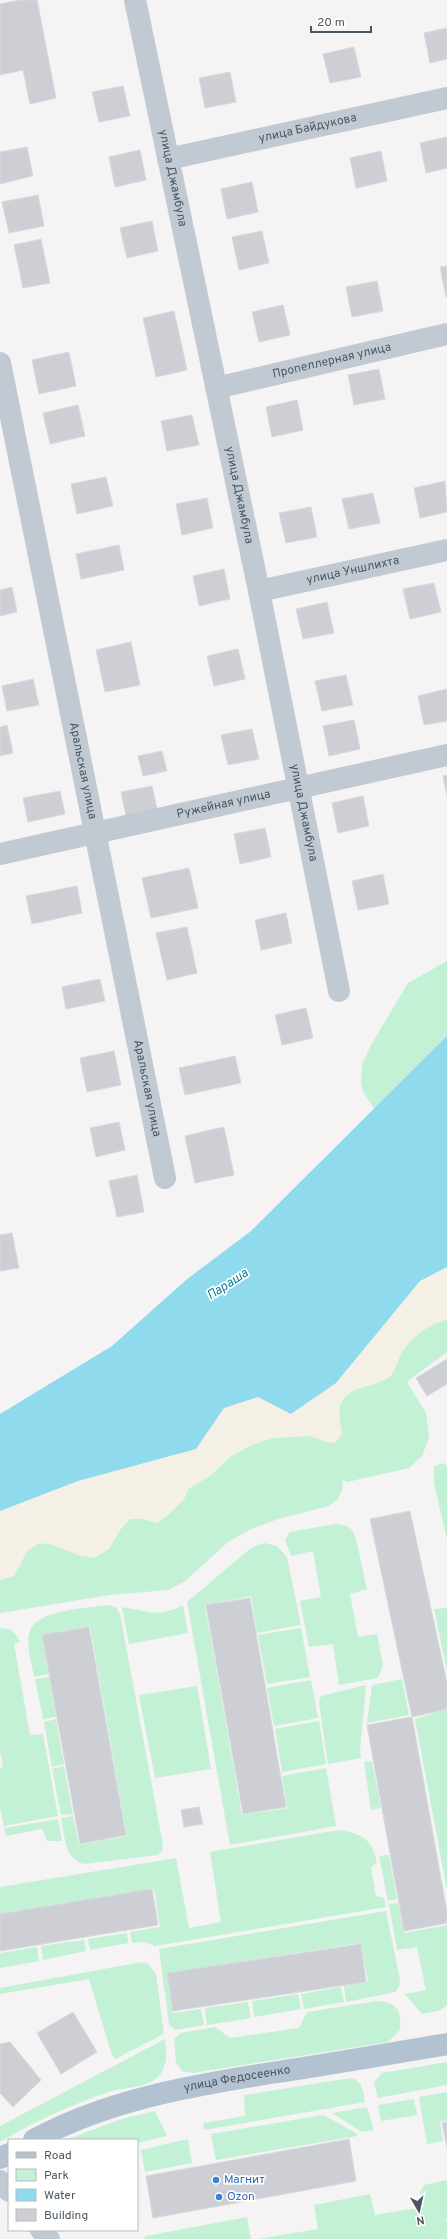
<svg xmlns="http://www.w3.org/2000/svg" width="447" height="2239" font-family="Overpass,sans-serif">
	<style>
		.green { fill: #c3f1d5 }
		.sand { fill: #f5f0e5 }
		.water { fill: #90daee }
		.building { fill: #cdcfd5; stroke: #d7d9de }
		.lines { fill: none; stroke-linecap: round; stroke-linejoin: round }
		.minor { stroke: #c1cad2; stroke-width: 22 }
		.major { stroke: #b3c2d1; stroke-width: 22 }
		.shop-dot { fill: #3f7fe0; stroke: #fff; stroke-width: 1.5 }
		.labels { text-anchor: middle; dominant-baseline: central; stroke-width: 3.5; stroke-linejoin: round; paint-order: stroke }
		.street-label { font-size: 12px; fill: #4a5661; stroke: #fff }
		.shop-label { font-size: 12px; fill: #366cbe; stroke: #fff; text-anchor: start }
		.water-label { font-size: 13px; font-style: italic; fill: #0c7c9b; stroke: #fff }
	</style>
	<rect width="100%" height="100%" fill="#f5f3f3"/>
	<g class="green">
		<path d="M447,961V1036L375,1110L363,1092L361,1083L362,1064L371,1045L408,983Z"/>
		<path d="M447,1319V1352L407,1382L426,1413L429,1438L422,1456L409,1468L347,1482L343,1480L342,1490L337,1500L329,1506L278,1519L251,1529L228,1542L184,1582L168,1590L109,1595L0,1613V1580L14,1576L27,1551L39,1543H52L81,1556L109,1549L119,1531L130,1519H143L157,1523L171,1512L184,1499L188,1489L211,1475L231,1456L254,1444L273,1438L342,1434C341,1424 336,1410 342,1401C351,1385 374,1388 389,1377C394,1373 397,1364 399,1358C410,1337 425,1326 447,1319Z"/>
		<path d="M443,1463L447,1466V1540L434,1483V1466Z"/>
		<path d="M335,1524C340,1524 348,1525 352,1530C357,1535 364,1579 367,1589L350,1594L358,1637L377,1634L383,1665L378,1678L339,1685L333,1644L309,1647L300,1601L321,1597L313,1551L291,1556L285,1540L290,1532Z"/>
		<path d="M264,1543L277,1546L287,1557L301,1625L257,1633L251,1596L205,1605L242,1815L287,1808L282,1776L326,1768L336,1826L230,1845L187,1602L251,1548Z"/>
		<path d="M109,1605L116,1608L120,1614L163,1845L162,1851L157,1855L84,1864C64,1859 65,1835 61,1818L73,1816L79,1845L127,1836L90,1626L42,1635L48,1674L34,1677C32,1664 25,1643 30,1631C38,1609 89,1608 109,1605Z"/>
		<path d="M183,1605L188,1633L129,1644L122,1607C146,1611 160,1618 183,1605Z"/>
		<path d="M447,1608V1671L434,1609Z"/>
		<path d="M0,1628C11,1628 15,1632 20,1642L14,1644L30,1735L43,1734L58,1816L4,1826L0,1809V1768L3,1767L0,1751Z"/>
		<path d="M301,1628L310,1677L267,1684L258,1635Z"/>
		<path d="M49,1677L56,1717L43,1719L35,1679Z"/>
		<path d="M402,1679L409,1715L367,1723L372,1685Z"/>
		<path d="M311,1680L318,1718L274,1726L267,1688Z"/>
		<path d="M366,1685L360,1751L361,1758L328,1764L319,1703L321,1696Z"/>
		<path d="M197,1686L211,1769L155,1778L139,1695Z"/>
		<path d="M447,1709V1890L415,1719Z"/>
		<path d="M56,1719L64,1764L52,1767L44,1722Z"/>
		<path d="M319,1721L326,1764L282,1772L275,1729Z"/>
		<path d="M372,1761L381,1808L371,1810L364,1762Z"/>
		<path d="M64,1766L73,1814L61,1815L52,1769Z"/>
		<path d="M58,1819L62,1841H47L42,1829L6,1836L4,1828Z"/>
		<path d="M338,1830C361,1833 373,1839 377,1863L371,1867L376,1896L384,1898L386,1907L155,1946L144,1942L132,1943L130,1932L160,1927L154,1889L0,1914V1887L176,1858L189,1928L221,1922L210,1852Z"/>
		<path d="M389,1855L397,1899L388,1901L379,1856Z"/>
		<path d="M398,1903L404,1933L447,1925V2005L441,2010L422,2014L405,1994L426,1990L417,1947L396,1950L397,1949L389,1904Z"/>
		<path d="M386,1911L400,1980L399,1987L395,1992L346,2002L344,1986L368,1982L361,1943L167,1973L173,2013L201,2009L204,2025L175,2030L169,2024L159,1949Z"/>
		<path d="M127,1933L128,1943L90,1950L88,1939Z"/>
		<path d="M84,1940L86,1951L43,1960L41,1946Z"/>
		<path d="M37,1947L39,1961L0,1968V1953Z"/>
		<path d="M142,1962L148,1964L156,1974L164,2034L115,2059L112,2055L89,1979L0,1994V1988Z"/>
		<path d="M341,1987L344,2002L304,2009L301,1994Z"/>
		<path d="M298,1994L301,2009L254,2017L252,2001Z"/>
		<path d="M377,2001C397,2002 402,2011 400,2030L388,2042L193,2073L182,2071L176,2062L174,2039L181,2033L215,2027L230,2038L299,2028L307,2012Z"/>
		<path d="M248,2002L251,2018L207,2025L205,2008Z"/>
		<path d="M165,2039C167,2052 168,2066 158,2077C147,2088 126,2087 112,2091C73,2104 35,2121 0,2142V2126Z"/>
		<path d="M447,2062V2085L378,2098L374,2082L382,2073Z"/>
		<path d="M351,2078C363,2081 363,2091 365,2102L204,2130L203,2123L245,2116L244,2095Z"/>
		<path d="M447,2092V2121L440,2122L443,2141L427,2144L419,2097Z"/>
		<path d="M414,2099L417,2115L381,2121L378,2105Z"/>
		<path d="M367,2107L374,2130L362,2132L332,2113Z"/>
		<path d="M155,2111L167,2136L137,2143V2140H65L122,2119Z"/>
		<path d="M323,2115L356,2133L357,2136L216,2160L211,2134Z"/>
		<path d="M188,2139L192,2163L145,2172L141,2150Z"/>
		<path d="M447,2180V2217L445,2221H447V2239H258L318,2229L314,2205L370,2194L375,2215L424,2207L420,2192L424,2185Z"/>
		<path d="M247,2217L251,2239H144L146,2236Z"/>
	</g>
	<path class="sand" d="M447,1267V1319C426,1326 410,1337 399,1358C397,1364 394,1373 389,1377C374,1388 351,1385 342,1401C336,1410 341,1424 342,1434L335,1443L326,1442L307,1435L273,1438L254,1444L231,1456L211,1475L188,1489L184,1499L171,1512L157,1523L143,1519H130L119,1531L109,1549L95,1558C55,1553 36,1519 14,1576L0,1580V1511L78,1481L196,1449L224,1408L258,1397L291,1414L336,1383L420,1281Z"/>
	<path class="water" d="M447,1036V1267L420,1281L336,1383L291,1414L258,1397L224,1408L196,1449L78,1481L0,1511V1414L112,1346L186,1280L251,1231Z"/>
	<g class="building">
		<path d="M21,0H37L56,98L30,104L23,70L0,75V4Z"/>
		<path d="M447,28V59L430,63L424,33Z"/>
		<path d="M354,47L361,77L330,83L323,54Z"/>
		<path d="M230,72L236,102L205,108L199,78Z"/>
		<path d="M123,86L130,116L99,122L92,92Z"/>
		<path d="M447,137V168L426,173L420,143Z"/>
		<path d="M27,147L33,176L0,184V152Z"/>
		<path d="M140,150L146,180L115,187L109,157Z"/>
		<path d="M381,151L387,181L356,188L350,158Z"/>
		<path d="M252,182L258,212L227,219L221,189Z"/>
		<path d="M38,195L44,226L9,233L2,202Z"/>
		<path d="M152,221L158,251L127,258L120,228Z"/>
		<path d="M262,231L269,263L239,270L232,237Z"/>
		<path d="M41,239L50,283L23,288L14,245Z"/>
		<path d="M447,266V297H446L440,267Z"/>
		<path d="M377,281L383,311L352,317L346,287Z"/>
		<path d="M283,305L290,335L259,342L252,312Z"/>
		<path d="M174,311L187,370L156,377L143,318Z"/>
		<path d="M69,352L76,386L39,394L32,360Z"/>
		<path d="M379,369L385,399L354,405L348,375Z"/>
		<path d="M297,400L303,430L272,437L266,407Z"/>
		<path d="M78,405L85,436L50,444L43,413Z"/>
		<path d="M192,415L199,445L167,451L161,421Z"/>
		<path d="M106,477L113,506L77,514L71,484Z"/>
		<path d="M445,481L447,512L420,518L414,488Z"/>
		<path d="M373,493L380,523L349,529L342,499Z"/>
		<path d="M207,498L213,528L182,535L176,504Z"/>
		<path d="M311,507L317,537L286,543L279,513Z"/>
		<path d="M119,545L124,570L81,579L76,554Z"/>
		<path d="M224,569L230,599L199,606L193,576Z"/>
		<path d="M434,583L441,612L410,619L403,589Z"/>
		<path d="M12,587L17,612L0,616V590Z"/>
		<path d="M327,602L334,633L303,639L296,609Z"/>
		<path d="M131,642L140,685L105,692L96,650Z"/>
		<path d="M238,649L245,679L214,686L207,656Z"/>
		<path d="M346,675L353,705L322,711L315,681Z"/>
		<path d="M33,679L39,705L7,711L2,686Z"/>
		<path d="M447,689V721L424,725L418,696Z"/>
		<path d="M354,720L360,749L329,756L323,726Z"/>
		<path d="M7,725L13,753L0,756V727Z"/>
		<path d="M252,729L259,759L228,765L221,735Z"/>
		<path d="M162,751L167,771L143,776L138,756Z"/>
		<path d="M447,775V796L443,776Z"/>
		<path d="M152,786L158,813L127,820L121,792Z"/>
		<path d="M60,791L65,814L28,822L23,798Z"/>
		<path d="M363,796L369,826L338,833L332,803Z"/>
		<path d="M265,828L271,857L240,864L234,834Z"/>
		<path d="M189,868L198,908L151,918L142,878Z"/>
		<path d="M383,874L389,904L358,910L352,881Z"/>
		<path d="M77,886L82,913L32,924L26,896Z"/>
		<path d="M286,913L292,943L261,950L255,920Z"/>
		<path d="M187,927L197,973L167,980L156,933Z"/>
		<path d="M100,979L105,1001L66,1009L62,987Z"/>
		<path d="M306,1008L313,1038L282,1045L275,1015Z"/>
		<path d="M114,1051L121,1085L87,1092L80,1058Z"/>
		<path d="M235,1056L241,1083L185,1095L179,1068Z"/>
		<path d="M119,1122L125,1150L96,1157L90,1128Z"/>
		<path d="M224,1127L234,1175L195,1183L185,1136Z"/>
		<path d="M137,1175L144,1212L117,1217L109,1181Z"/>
		<path d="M12,1233L19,1268L0,1271V1235Z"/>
		<path d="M447,1359V1384L427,1396L416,1378Z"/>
		<path d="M410,1511L447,1683V1709L412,1717L370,1519Z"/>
		<path d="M250,1598L286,1807L243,1814L206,1605Z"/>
		<path d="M89,1627L126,1835L80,1844L42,1635Z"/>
		<path d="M412,1717L447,1912V1923L404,1931L367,1725Z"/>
		<path d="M199,1807L203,1824L184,1827L181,1810Z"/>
		<path d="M152,1889L158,1925L0,1951V1914Z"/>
		<path d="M361,1944L366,1982L173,2011L167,1973Z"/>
		<path d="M73,2012L97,2052L61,2074L37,2033Z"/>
		<path d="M10,2042L41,2080L13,2107L0,2093V2044Z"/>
		<path d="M447,2122V2148L442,2123Z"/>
		<path d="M349,2139L356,2181L153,2218L146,2176Z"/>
	</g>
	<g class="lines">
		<g class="minor">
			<path id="s1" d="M135,0L259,591L339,991"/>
			<path id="s2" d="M168,159L447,98"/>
			<path id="s3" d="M0,363L165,1178"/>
			<path id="s4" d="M216,388L447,334"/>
			<path id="s5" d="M259,591L447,550"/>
			<path id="s6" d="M0,854L447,755"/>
			<path d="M0,2181L9,2191"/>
			<path d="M41,2230L49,2239"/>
		</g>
		<g class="major">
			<path id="s7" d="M34,2140C107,2100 190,2086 271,2073C330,2064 388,2054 447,2044"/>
			<path d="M0,2158L9,2154"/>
		</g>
	</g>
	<g class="shop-dot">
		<circle cx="216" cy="2180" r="4"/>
		<circle cx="219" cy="2197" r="4"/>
	</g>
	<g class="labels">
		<g class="street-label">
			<text stroke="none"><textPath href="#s2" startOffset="143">улица Байдукова</textPath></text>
			<text stroke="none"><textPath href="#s1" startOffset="182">улица Джамбула</textPath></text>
			<text stroke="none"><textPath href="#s4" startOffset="119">Пропеллерная улица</textPath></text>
			<text stroke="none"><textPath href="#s1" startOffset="506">улица Джамбула</textPath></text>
			<text stroke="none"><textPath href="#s5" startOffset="96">улица Уншлихта</textPath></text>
			<text stroke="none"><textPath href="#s3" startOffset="416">Аральская улица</textPath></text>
			<text stroke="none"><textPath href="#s6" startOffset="229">Ружейная улица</textPath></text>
			<text stroke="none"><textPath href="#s1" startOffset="830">улица Джамбула</textPath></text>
			<text stroke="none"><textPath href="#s3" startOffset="740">Аральская улица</textPath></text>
			<text stroke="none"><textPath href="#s7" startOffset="213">улица Федосеенко</textPath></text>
		</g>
		<g class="shop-label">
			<text x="224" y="2180">Магнит</text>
			<text x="227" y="2197">Ozon</text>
		</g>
		<g class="water-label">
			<text transform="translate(228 1285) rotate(-33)">Параша</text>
		</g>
	</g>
	<rect x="8" y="2139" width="130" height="92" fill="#ffffff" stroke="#b7bbc0"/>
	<rect x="16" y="2152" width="20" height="6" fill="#b3c2d1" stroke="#b7bbc0"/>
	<text x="44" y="2159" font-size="12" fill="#4a5661">Road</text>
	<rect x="16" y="2169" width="20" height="12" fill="#c3f1d5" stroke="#b7bbc0"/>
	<text x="44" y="2179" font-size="12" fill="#4a5661">Park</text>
	<rect x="16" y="2189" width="20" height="12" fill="#90daee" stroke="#b7bbc0"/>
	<text x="44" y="2199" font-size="12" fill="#4a5661">Water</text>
	<rect x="16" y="2209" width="20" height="12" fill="#cdcfd5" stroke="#b7bbc0"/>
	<text x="44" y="2219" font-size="12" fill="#4a5661">Building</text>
	<g transform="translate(419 2211) rotate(171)" stroke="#ffffff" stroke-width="3" paint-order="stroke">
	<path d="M0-3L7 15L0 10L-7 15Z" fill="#4a5661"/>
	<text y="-6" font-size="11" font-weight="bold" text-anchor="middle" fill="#4a5661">N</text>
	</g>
	<path d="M311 26v6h60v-6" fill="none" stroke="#4a5661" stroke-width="2"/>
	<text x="317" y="26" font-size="12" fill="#4a5661" stroke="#ffffff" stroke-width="3" paint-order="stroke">20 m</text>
</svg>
